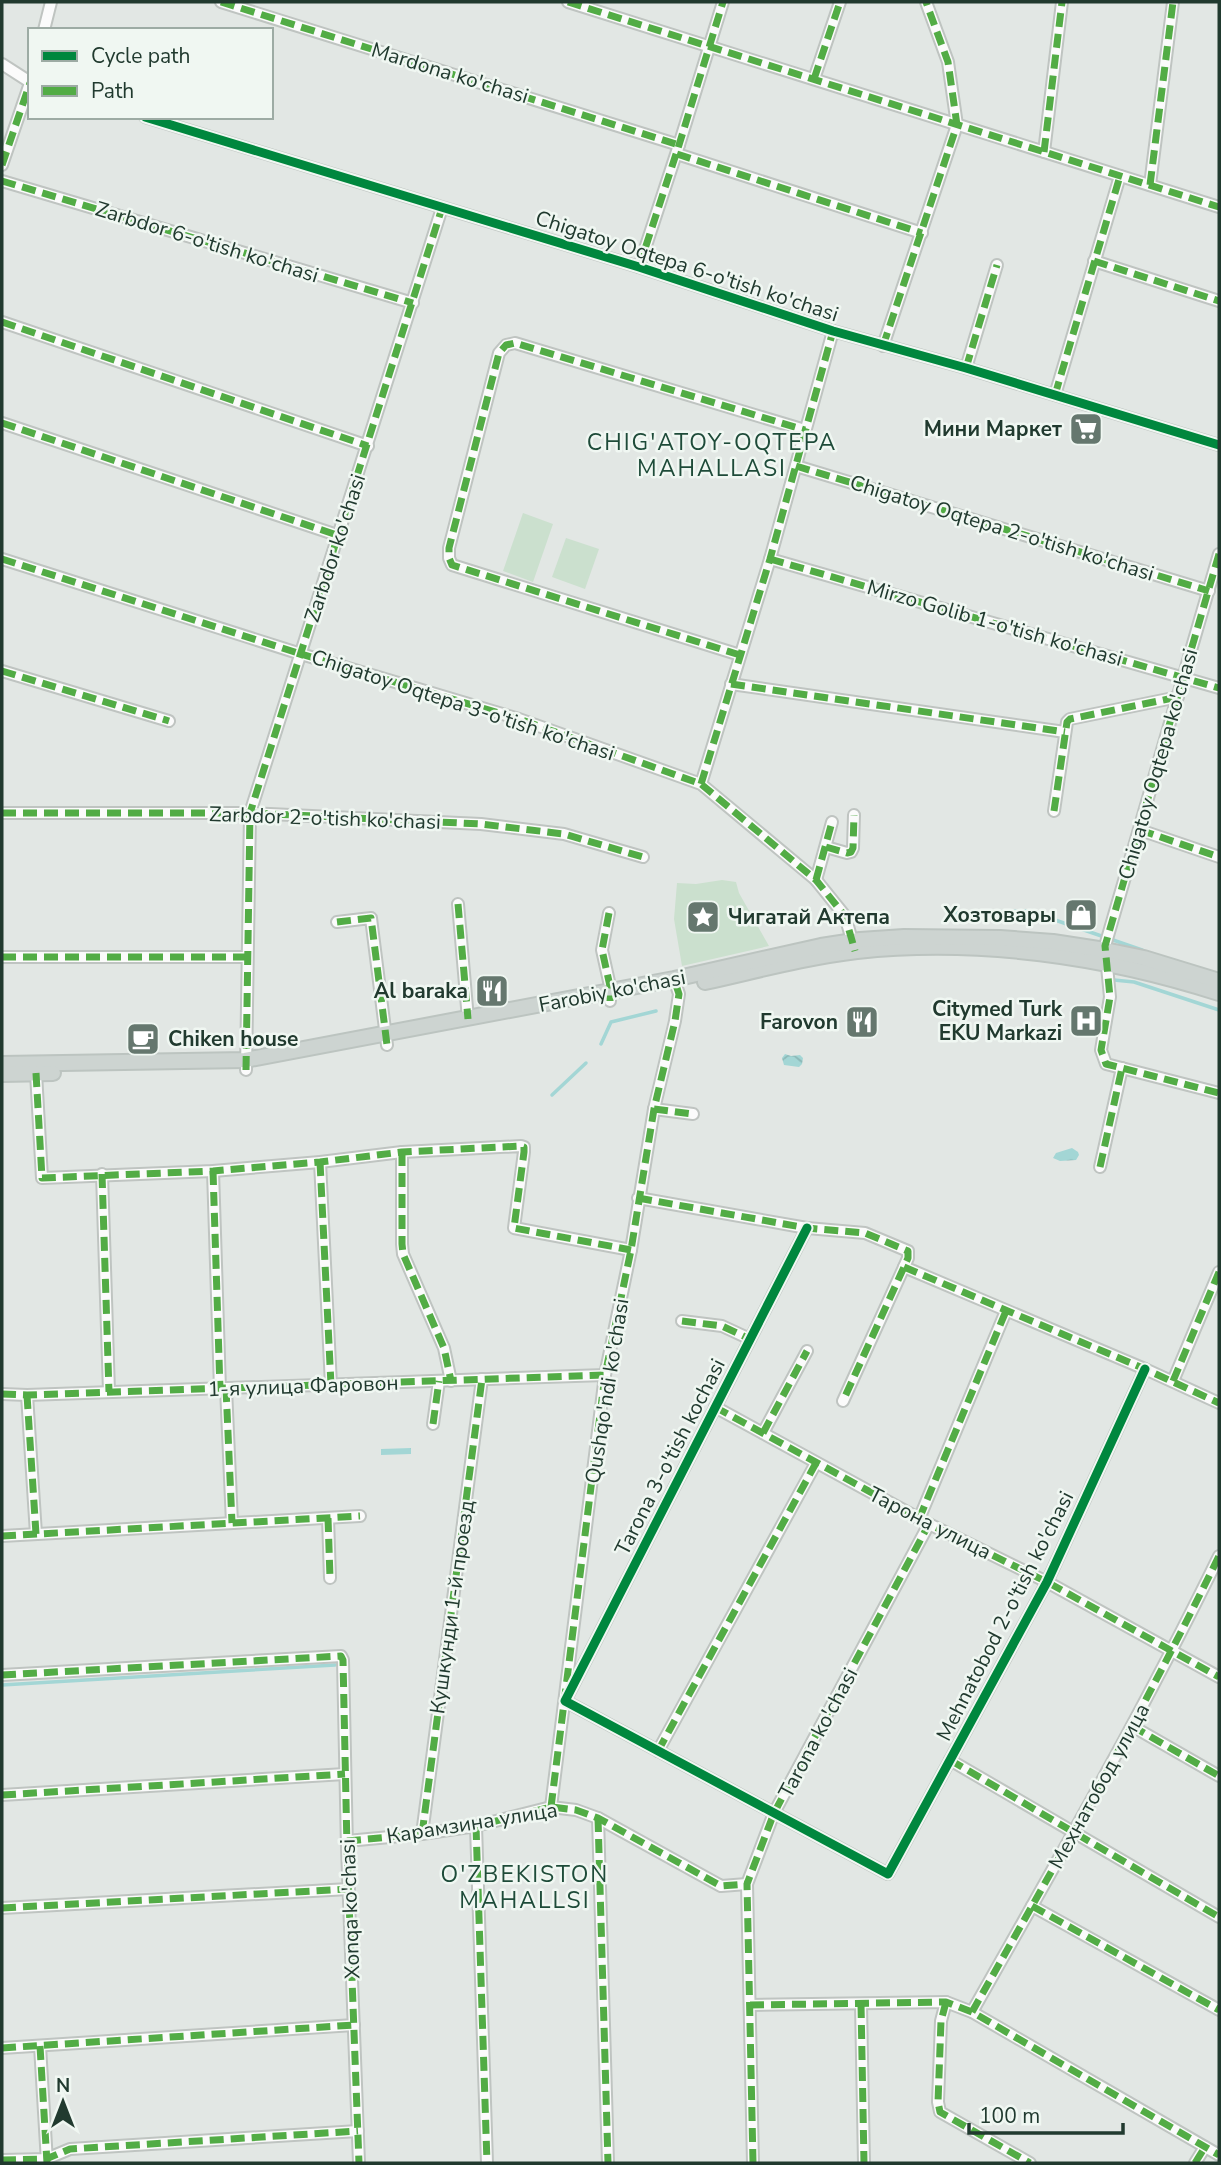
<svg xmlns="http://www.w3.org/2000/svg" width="1221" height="2165" font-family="'Nunito Sans',sans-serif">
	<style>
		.green { fill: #cbe0ce }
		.water { fill: url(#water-waves) }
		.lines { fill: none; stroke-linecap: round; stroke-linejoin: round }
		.stream { stroke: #a3d6d5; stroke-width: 3.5 }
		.minor-casing { stroke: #bfc4c1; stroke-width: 14 }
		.major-casing { stroke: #bcc4c0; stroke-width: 18 }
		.minor { stroke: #fbfbfb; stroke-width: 10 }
		.major { stroke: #cdd4d1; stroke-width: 14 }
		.quiet { stroke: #52ac45; stroke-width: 7; stroke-dasharray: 14 7; stroke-linecap: butt }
		.cycleway-casing { stroke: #f0f7f2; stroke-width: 13 }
		.cycleway { stroke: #00873e; stroke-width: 9 }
		.labels { text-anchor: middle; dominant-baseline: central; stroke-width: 5; stroke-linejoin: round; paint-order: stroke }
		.street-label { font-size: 21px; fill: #213a2f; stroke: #f0f7f2 }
		.poi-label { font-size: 21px; font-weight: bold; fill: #213a2f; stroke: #f0f7f2; text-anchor: end }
		.neighbourhood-label { font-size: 23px; letter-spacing: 2px; fill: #1e4b39; stroke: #f0f7f2 }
	</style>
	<defs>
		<pattern id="water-waves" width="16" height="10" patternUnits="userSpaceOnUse" patternTransform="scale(1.75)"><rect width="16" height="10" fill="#a3d6d5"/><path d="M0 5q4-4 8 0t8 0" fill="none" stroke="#8cb8b7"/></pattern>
	</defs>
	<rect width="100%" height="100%" fill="#e2e7e4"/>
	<g class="green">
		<path d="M523,513L553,524L533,582L503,571Z"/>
		<path d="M566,538L599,549L585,589L552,577Z"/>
		<path d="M722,880L736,882L739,893L769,946L682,966L674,919L677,883L696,884Z"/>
	</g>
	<g class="water">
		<path d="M785,1054L791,1056L800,1055L803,1058L802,1064L799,1067L784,1065L782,1058Z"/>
		<path d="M1072,1148L1078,1152L1079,1155L1076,1160L1060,1161L1053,1158L1056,1153Z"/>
		<path d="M411,1448V1454L381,1455V1449Z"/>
	</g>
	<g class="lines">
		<g class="stream">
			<path d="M951,913L1029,911L1142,950"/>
			<path d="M1114,980L1134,982L1219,1010"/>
			<path d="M601,1044L611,1022L656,1011"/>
			<path d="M552,1095L586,1063"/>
			<path d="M2,1685L335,1665"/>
		</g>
		<defs>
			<g id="minor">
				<path d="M221,2L679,145"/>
				<path d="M568,2L1219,207"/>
				<path d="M44,30L51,2"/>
				<path d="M2,64L30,82"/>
				<path d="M814,79L840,2"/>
				<path d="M145,117L639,267L833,331L966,368L1219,445"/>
				<path d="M1044,152L1062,2"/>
				<path d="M677,154L922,233"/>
				<path d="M2,165L30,83"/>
				<path d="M2,181L413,303"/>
				<path d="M1150,185L1173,2"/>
				<path d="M1094,261L1219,301"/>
				<path d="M639,267L679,145L723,2"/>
				<path d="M2,322L368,446"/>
				<path d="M883,346L957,125L948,62L926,2"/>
				<path d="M966,368L997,265"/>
				<path d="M1055,395L1120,176"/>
				<path d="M2,423L337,535"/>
				<path d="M796,466L1209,591"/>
				<path d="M1219,554L1105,946L1110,997L1101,1050L1106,1064L1219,1093"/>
				<path d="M2,559L301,654L519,719L701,784L816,880L845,916L854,947"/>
				<path d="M770,559L1219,688"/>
				<path d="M740,655L452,565L449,558V548L499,353L506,345L515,343L805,430"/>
				<path d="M2,671L169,721"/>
				<path d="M731,684L1065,732"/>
				<path d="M701,784L770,559L833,331"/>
				<path d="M1054,811L1067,722L1070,719L1178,697"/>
				<path d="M2,813H250L481,824L564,834L643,857"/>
				<path d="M1140,830L1219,857"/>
				<path d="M826,847L847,853L851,852L853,848L854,815"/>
				<path d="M816,880L832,822"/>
				<path d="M458,904L468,1019"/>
				<path d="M609,913L602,950L610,986V1001"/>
				<path d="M337,922L371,918L387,1045"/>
				<path d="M2,957H247"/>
				<path d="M246,1070L250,813L442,208"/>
				<path d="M36,1073L42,1178L213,1171L320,1162L402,1152L521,1146L524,1147V1152L514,1228L631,1250"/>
				<path d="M654,1109L693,1114"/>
				<path d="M402,1152V1244L403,1254L444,1348L451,1381"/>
				<path d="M320,1162L331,1385"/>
				<path d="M1100,1167L1122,1068"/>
				<path d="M213,1171L220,1389"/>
				<path d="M102,1174L109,1392"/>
				<path d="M638,1198L807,1228L865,1233L908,1251V1258L904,1267L843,1401"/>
				<path d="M807,1228L565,1701L888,1874L1047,1582L1145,1369"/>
				<path d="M904,1267L1145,1369L1219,1403"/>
				<path d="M682,1321L722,1326L750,1339"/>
				<path d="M1173,1381L1219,1272"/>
				<path d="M226,1388L232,1523"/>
				<path d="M2,1394L27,1395L605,1375"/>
				<path d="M27,1395L36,1534"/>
				<path d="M715,1407L929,1524L1047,1582L1219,1677"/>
				<path d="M433,1424L439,1381"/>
				<path d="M763,1433L807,1351"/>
				<path d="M328,1518L330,1578"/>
				<path d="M919,1519L1006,1311"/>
				<path d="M2,1536L360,1516"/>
				<path d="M2,1675L341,1656L343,1660L347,1848L359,2163"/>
				<path d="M1132,1726L1219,1776"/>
				<path d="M658,1751L816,1463"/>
				<path d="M950,1760L1219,1917"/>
				<path d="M2,1795L345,1774"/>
				<path d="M551,1807L605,1375L631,1250L654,1109L675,1021L679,994L674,979"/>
				<path d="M598,1818L608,2163"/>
				<path d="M476,1826L487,2163"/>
				<path d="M422,1834L482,1379"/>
				<path d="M347,1841L422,1834L476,1826L551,1807L576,1810L598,1818L721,1886L747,1884"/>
				<path d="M1032,1906L1219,2010"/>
				<path d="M2,1908L349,1889"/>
				<path d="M946,2002L941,2021L938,2102L940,2112L1030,2163"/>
				<path d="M861,2004L864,2163"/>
				<path d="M750,2005L946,2002L972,2012L1219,2155"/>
				<path d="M972,2012C1057,1862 1143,1712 1219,1556"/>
				<path d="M40,2046L47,2162"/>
				<path d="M2,2048L354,2025"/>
				<path d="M2,2160L46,2159L70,2149L358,2131"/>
				<path d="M753,2163L747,1884L774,1813L929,1524"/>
				<path d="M1195,2163L1205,2147"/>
			</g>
			<g id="major">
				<path d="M705,982C755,971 806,957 857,951C978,938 1104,956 1219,993"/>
				<path d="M2,1064L245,1060L674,979L821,946L860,940L904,937L1000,938L1053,942L1105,950L1144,958L1219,981"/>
				<path d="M2,1074L53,1073"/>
			</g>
		</defs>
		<use href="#minor" class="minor-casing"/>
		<use href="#major" class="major-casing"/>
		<use href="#minor" class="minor"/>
		<use href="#major" class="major"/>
		<g class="quiet">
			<path d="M221,2L679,145"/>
			<path d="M568,2L1219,207"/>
			<path d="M814,79L840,2"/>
			<path d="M1044,152L1062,2"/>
			<path d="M677,154L922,233"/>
			<path d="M2,165L30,83"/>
			<path d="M2,181L413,303"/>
			<path d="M1150,185L1173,2"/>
			<path d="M1094,261L1219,301"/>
			<path d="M639,267L679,145L723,2"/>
			<path d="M2,322L368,446"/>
			<path d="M883,346L957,125L948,62L926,2"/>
			<path d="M966,368L997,265"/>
			<path d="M1055,395L1120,176"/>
			<path d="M2,423L337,535"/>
			<path d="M796,466L1209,591"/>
			<path d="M1219,554L1105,946L1110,997L1101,1050L1106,1064L1219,1093"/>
			<path d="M2,559L301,654L519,719L701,784L816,880L845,916L855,951"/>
			<path d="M770,559L1219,688"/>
			<path d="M740,655L452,565L449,558V548L499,353L506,345L515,343L805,430"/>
			<path d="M2,671L169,721"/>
			<path d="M731,684L1065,732"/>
			<path d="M701,784L770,559L833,331"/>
			<path d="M1054,811L1067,722L1070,719L1178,697"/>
			<path d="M2,813H250L481,824L564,834L643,857"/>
			<path d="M1140,830L1219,857"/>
			<path d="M826,847L847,853L851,852L853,848L854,815"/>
			<path d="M816,880L832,822"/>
			<path d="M458,904L468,1019"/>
			<path d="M609,913L602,950L610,986V1001"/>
			<path d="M337,922L371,918L387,1045"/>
			<path d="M2,957H247"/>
			<path d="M246,1070L250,813L442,208"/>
			<path d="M36,1073L42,1178L213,1171L320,1162L402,1152L521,1146L524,1147V1152L514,1228L631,1250"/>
			<path d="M654,1109L693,1114"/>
			<path d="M402,1152V1244L403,1254L444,1348L451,1381"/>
			<path d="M320,1162L331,1385"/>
			<path d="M1100,1167L1122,1068"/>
			<path d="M213,1171L220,1389"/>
			<path d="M102,1174L109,1392"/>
			<path d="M638,1198L807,1228L865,1233L908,1251V1258L904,1267L843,1401"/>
			<path d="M904,1267L1145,1369L1219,1403"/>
			<path d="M682,1321L722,1326L750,1339"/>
			<path d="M1173,1381L1219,1272"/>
			<path d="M226,1388L232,1523"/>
			<path d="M2,1394L27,1395L605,1375"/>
			<path d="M27,1395L36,1534"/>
			<path d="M715,1407L929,1524L1047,1582L1219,1677"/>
			<path d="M433,1424L439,1381"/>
			<path d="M763,1433L807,1351"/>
			<path d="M328,1518L330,1578"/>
			<path d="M919,1519L1006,1311"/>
			<path d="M2,1536L360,1516"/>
			<path d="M2,1675L341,1656L343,1660L347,1848L359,2163"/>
			<path d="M1132,1726L1219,1776"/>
			<path d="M658,1751L816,1463"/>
			<path d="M950,1760L1219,1917"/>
			<path d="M2,1795L345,1774"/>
			<path d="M551,1807L605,1375L631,1250L654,1109L675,1021L679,994L674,979"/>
			<path d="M598,1818L608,2163"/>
			<path d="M476,1826L487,2163"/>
			<path d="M422,1834L482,1379"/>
			<path d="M347,1841L422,1834L476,1826L551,1807L576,1810L598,1818L721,1886L747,1884"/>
			<path d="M1032,1906L1219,2010"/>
			<path d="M2,1908L349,1889"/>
			<path d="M946,2002L941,2021L938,2102L940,2112L1030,2163"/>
			<path d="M861,2004L864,2163"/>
			<path d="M750,2005L946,2002L972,2012L1219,2155"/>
			<path d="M972,2012C1057,1862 1143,1712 1219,1556"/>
			<path d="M40,2046L47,2163"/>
			<path d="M2,2048L354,2025"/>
			<path d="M2,2160L46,2159L70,2149L358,2131"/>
			<path d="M753,2163L747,1884L774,1813L929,1524"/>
			<path d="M1195,2163L1205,2147"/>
		</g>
		<defs>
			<g id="cycleway">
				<path d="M145,117L639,267L833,331L966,368L1219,445"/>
				<path d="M807,1228L565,1701L888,1874L1047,1582L1145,1369"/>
			</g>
		</defs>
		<use href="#cycleway" class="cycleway-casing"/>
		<use href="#cycleway" class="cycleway"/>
	</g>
	<defs>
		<symbol id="supermarket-square" viewBox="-11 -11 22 22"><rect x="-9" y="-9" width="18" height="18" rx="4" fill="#65776e" stroke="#f0f7f2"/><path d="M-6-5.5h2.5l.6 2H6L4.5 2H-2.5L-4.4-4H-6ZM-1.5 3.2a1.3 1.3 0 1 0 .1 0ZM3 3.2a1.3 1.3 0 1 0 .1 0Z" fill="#fff"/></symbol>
		<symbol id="shop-square" viewBox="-11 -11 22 22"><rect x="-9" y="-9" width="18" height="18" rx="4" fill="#65776e" stroke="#f0f7f2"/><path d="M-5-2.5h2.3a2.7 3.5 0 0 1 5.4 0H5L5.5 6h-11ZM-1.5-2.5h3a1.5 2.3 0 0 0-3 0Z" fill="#fff"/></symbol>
		<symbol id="sight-square" viewBox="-11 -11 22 22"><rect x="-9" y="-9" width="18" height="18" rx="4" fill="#65776e" stroke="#f0f7f2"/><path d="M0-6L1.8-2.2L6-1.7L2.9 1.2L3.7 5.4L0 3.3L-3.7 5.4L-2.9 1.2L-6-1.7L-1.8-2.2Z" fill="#fff"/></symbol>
		<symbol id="restaurant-square" viewBox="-11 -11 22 22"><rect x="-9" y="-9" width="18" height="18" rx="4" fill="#65776e" stroke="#f0f7f2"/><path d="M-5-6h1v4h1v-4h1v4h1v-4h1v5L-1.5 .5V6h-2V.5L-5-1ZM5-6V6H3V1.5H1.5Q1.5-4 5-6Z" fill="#fff"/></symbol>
		<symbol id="hospital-square" viewBox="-11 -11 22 22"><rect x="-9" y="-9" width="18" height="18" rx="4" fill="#65776e" stroke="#f0f7f2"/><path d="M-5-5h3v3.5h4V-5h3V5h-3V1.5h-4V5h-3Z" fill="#fff"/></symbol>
		<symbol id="cafe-square" viewBox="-11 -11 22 22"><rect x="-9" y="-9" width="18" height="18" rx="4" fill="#65776e" stroke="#f0f7f2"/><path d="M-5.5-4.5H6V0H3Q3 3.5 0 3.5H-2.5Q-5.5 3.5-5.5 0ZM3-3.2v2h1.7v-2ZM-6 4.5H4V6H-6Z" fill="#fff"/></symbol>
	</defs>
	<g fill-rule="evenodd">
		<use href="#supermarket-square" x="1067" y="410" width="38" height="38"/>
		<use href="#shop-square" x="1062" y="896" width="38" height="38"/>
		<use href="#sight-square" x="684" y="898" width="38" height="38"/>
		<use href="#restaurant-square" x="473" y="972" width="38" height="38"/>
		<use href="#hospital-square" x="1067" y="1002" width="38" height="38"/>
		<use href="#restaurant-square" x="843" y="1003" width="38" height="38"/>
		<use href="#cafe-square" x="124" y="1020" width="38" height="38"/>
	</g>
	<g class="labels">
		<g class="street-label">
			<text transform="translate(450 73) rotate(17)">Mardona ko'chasi</text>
			<text transform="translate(207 242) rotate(17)">Zarbdor 6-o'tish ko'chasi</text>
			<text transform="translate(687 266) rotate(18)">Chigatoy Oqtepa 6-o'tish ko'chasi</text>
			<text transform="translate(1002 528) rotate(17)">Chigatoy Oqtepa 2-o'tish ko'chasi</text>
			<text transform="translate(335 548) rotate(-72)">Zarbdor ko'chasi</text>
			<text transform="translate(995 623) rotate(16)">Mirzo Golib 1-o'tish ko'chasi</text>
			<text transform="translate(463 705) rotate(18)">Chigatoy Oqtepa 3-o'tish ko'chasi</text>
			<text transform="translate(1158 764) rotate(-74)">Chigatoy Oqtepa ko'chasi</text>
			<text transform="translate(325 818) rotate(2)">Zarbdor 2-o'tish ko'chasi</text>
			<text transform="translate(612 991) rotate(-11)">Farobiy ko'chasi</text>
			<text transform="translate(303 1386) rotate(-2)">1-я улица Фаровон</text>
			<text transform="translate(607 1391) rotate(-81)">Qushqo'ndi ko'chasi</text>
			<text transform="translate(670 1457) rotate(-63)">Tarona 3-o'tish kochasi</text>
			<text transform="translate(930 1523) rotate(27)">Тарона улица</text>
			<text transform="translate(452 1607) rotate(-82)">Кушкунди 1-й проезд</text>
			<text transform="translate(1005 1616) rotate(-63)">Mehnatobod 2-o'tish ko'chasi</text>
			<text transform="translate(818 1733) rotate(-62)">Tarona ko'chasi</text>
			<text transform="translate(1099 1786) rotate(-61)">Мехнатобод улица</text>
			<text transform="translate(472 1823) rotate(-9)">Карамзина улица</text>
			<text transform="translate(350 1909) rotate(-92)">Xonqa ko'chasi</text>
		</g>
		<g class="poi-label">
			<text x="1062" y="429">Мини Маркет</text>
			<text x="1056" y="915">Хозтовары</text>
			<text x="728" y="917" text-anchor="start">Чигатай Актепа</text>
			<text x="468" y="991">Al baraka</text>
			<text x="1062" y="1009">Citymed Turk<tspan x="1062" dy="24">EKU Markazi</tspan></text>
			<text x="838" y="1022">Farovon</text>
			<text x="168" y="1039" text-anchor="start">Chiken house</text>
		</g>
		<g class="neighbourhood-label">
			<text x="712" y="442">CHIG'ATOY-OQTEPA<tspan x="712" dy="26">MAHALLASI</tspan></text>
			<text x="525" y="1874">O'ZBEKISTON<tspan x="525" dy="26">MAHALLSI</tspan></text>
		</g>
	</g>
	<rect width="1221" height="2165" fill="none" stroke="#213a2f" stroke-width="7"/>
	<rect x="28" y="28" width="245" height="91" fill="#f0f7f2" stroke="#9daba4" stroke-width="2"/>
	<rect x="42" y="51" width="35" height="10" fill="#00873e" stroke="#9daba4" stroke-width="2"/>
	<text x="91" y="63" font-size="21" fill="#213a2f">Cycle path</text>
	<rect x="42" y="86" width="35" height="10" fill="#52ac45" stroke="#9daba4" stroke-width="2"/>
	<text x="91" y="98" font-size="21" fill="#213a2f">Path</text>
	<g transform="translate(63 2102)" stroke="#f0f7f2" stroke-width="5" paint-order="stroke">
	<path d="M0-5L12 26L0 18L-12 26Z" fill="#213a2f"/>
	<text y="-10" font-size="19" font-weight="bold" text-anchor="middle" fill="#213a2f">N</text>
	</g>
	<path d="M969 2123v10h154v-10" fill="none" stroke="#213a2f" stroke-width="3.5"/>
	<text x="979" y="2123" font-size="21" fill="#213a2f" stroke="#f0f7f2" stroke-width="5" paint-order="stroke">100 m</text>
</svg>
